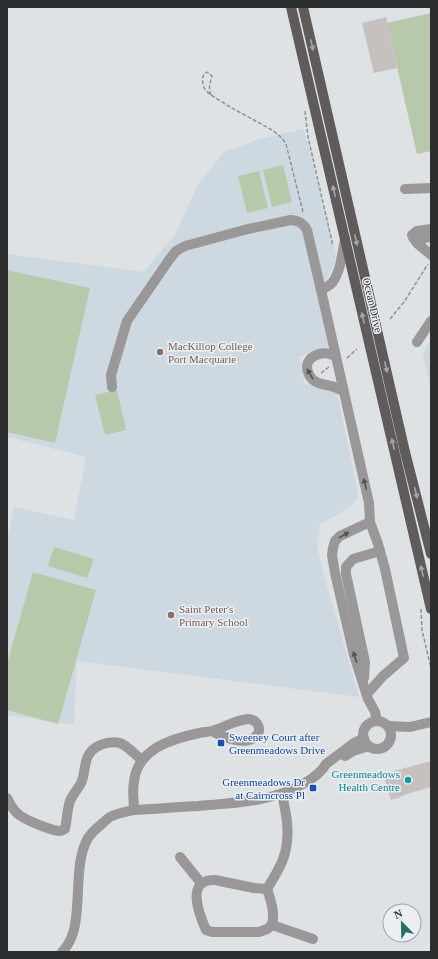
<svg xmlns="http://www.w3.org/2000/svg" width="438" height="959" font-family="Georgia,serif">
	<style>
		.built { fill: #ced8e0 }
		.green { fill: #b7c8ab }
		.building { fill: #c6c0bf }
		.lines { fill: none; stroke-linecap: round; stroke-linejoin: round }
		.path { stroke: #8f9294; stroke-width: 1.5; stroke-dasharray: 4 2; stroke-linecap: butt }
		.minor { stroke: #9a9798; stroke-width: 10 }
		.major { stroke: #5f5b5b; stroke-width: 10 }
		.oneway { fill: #a5a5a7 }
		.oneway2 { fill: #525253 }
		.education-dot { fill: #8d6e63; stroke: #ebeff3; stroke-width: 1.5 }
		.transit-dot { fill: #1a4fb4; stroke: #ebeff3; stroke-width: 1.5 }
		.culture-dot { fill: #0f9aa8; stroke: #ebeff3; stroke-width: 1.5 }
		.labels { text-anchor: middle; dominant-baseline: central; stroke-width: 3; stroke-linejoin: round; paint-order: stroke }
		.street-label { font-size: 11px; fill: #2c2d2e; stroke: #ebeff3 }
		.education-label { font-size: 11px; fill: #785e54; stroke: #ebeff3; text-anchor: start }
		.transit-label { font-size: 11px; fill: #164399; stroke: #ebeff3; text-anchor: start }
		.culture-label { font-size: 11px; fill: #0d838f; stroke: #ebeff3; text-anchor: end }
	</style>
	<rect width="100%" height="100%" fill="#dee2e5"/>
	<g class="built">
		<path d="M304,129L337,257L326,282L316,287L328,347L299,357L305,384L337,392L359,498L349,508L320,524L317,544L322,568L359,697L77,661L74,725L7,715V541L14,507L74,520L86,457L7,437V254L144,272L176,233L197,186L224,152L259,139Z"/>
		<path d="M431,338V389L423,354Z"/>
	</g>
	<g class="green">
		<path d="M431,13V151L417,154L387,23Z"/>
		<path d="M283,165L292,202L272,207L263,170Z"/>
		<path d="M259,171L268,208L247,213L238,176Z"/>
		<path d="M7,270L90,288L55,443L7,432Z"/>
		<path d="M117,390L126,430L105,435L95,395Z"/>
		<path d="M54,547L94,559L87,578L48,566Z"/>
		<path d="M33,572L96,590L58,724L7,710V664Z"/>
	</g>
	<g class="building">
		<path d="M386,17L397,68L374,73L362,23Z"/>
		<path d="M431,761V787L401,796V797L391,800L383,774Z"/>
	</g>
	<g class="lines">
		<g class="path">
			<path d="M211,95C208,88 210,84 212,76L210,74L207,72L204,74C202,78 202,85 205,89C208,94 214,97 219,100C231,108 243,114 254,120C266,127 279,132 286,144L303,212"/>
			<path d="M305,111L308,137L333,246"/>
			<path d="M390,319L404,302L428,264"/>
			<path d="M347,358L357,349"/>
			<path d="M321,373L329,367"/>
			<path d="M421,609L422,630L431,668"/>
		</g>
		<g class="minor">
			<path d="M405,189L431,188"/>
			<path d="M431,229L417,231L412,235C414,243 425,249 431,255"/>
			<path d="M345,239C342,254 341,271 332,283C329,286 325,288 321,290L369,503L370,522L378,544L385,569L404,658L383,676L367,694"/>
			<path d="M421,246L420,243L423,238L431,237"/>
			<path d="M417,342L431,321"/>
			<path d="M336,356C335,356 330,354 330,354C318,351 303,359 308,372C309,376 311,378 313,380C318,384 325,385 331,386C336,387 339,389 343,391"/>
			<path d="M112,387L111,375L127,321L169,260L176,251L185,246L248,229L291,220C299,221 303,223 307,230L321,290"/>
			<path d="M370,522L340,536L335,541L333,548L332,555L335,573L354,655L368,699L375,712L377,721"/>
			<path d="M364,678L365,662L346,574V567L353,559L380,551"/>
			<circle cx="377" cy="735" r="14"/>
			<path d="M388,726L410,727L431,722"/>
			<path d="M345,756L353,751L369,746"/>
			<path d="M7,798C10,804 13,810 18,814C25,820 50,830 59,831C62,831 63,830 65,829C67,820 67,810 70,801C73,794 78,789 81,783C85,775 84,764 88,756C93,746 108,740 120,743C128,746 135,755 142,760"/>
			<path d="M134,810C134,801 132,791 134,782C137,749 171,739 199,733C203,732 208,732 212,731C223,728 237,719 249,719C258,720 263,731 255,737C244,746 223,737 212,731"/>
			<path d="M180,857L201,883"/>
			<path d="M267,889L254,888L215,880C185,879 199,914 206,930L212,932H259L267,929L272,925C275,912 271,901 267,889C276,874 286,859 287,841C289,825 285,809 282,794"/>
			<path d="M272,925L313,939"/>
			<path d="M62,952C74,940 76,923 77,907C79,885 77,857 88,838C92,832 98,827 103,823C105,821 108,818 110,817C117,813 126,812 134,810C155,809 177,807 198,806C234,803 271,802 303,784C312,779 321,773 326,764L354,743L364,738"/>
		</g>
		<g class="major">
			<path d="M291,7L431,609"/>
			<path d="M303,7L405,452L431,554"/>
		</g>
	</g>
	<defs><path id="oneway-solid" d="M-6-.8H1V-3.2L6.5 0L1 3.2V.8H-6Z"/></defs>
	<g class="oneway">
		<use href="#oneway-solid" transform="translate(312 45) rotate(77)"/>
		<use href="#oneway-solid" transform="translate(334 191) rotate(-103)"/>
		<use href="#oneway-solid" transform="translate(356 240) rotate(77)"/>
		<use href="#oneway-solid" transform="translate(363 318) rotate(-103)"/>
		<use href="#oneway-solid" transform="translate(386 367) rotate(77)"/>
		<use href="#oneway-solid" transform="translate(393 444) rotate(-103)"/>
		<use href="#oneway-solid" transform="translate(416 493) rotate(76)"/>
		<use href="#oneway-solid" transform="translate(422 571) rotate(-103)"/>
	</g>
	<g class="oneway2">
		<use href="#oneway-solid" transform="translate(310 374) rotate(-120)"/>
		<use href="#oneway-solid" transform="translate(365 484) rotate(-103)"/>
		<use href="#oneway-solid" transform="translate(344 535) rotate(-29)"/>
		<use href="#oneway-solid" transform="translate(355 657) rotate(-107)"/>
	</g>
	<g class="education-dot">
		<circle cx="160" cy="352" r="4"/>
		<circle cx="171" cy="615" r="4"/>
	</g>
	<g class="transit-dot">
		<rect x="217" y="739" width="8" height="8" rx="2"/>
		<rect x="309" y="784" width="8" height="8" rx="2"/>
	</g>
	<circle class="culture-dot" cx="408" cy="780" r="4"/>
	<g class="labels">
		<g class="street-label">
			<text transform="translate(373 305) rotate(77)">Ocean Drive</text>
		</g>
		<g class="education-label">
			<text x="168" y="346">MacKillop College<tspan x="168" dy="13">Port Macquarie</tspan></text>
			<text x="179" y="609">Saint Peter's<tspan x="179" dy="13">Primary School</tspan></text>
		</g>
		<g class="transit-label">
			<text x="229" y="737">Sweeney Court after<tspan x="229" dy="13">Greenmeadows Drive</tspan></text>
			<text x="305" y="782" text-anchor="end">Greenmeadows Dr<tspan x="305" dy="13">at Cairncross Pl</tspan></text>
		</g>
		<g class="culture-label">
			<text x="400" y="774">Greenmeadows<tspan x="400" dy="13">Health Centre</tspan></text>
		</g>
	</g>
	<rect width="438" height="959" fill="none" stroke="#2c2d2e" stroke-width="16"/>
	<g transform="translate(402 923) rotate(337)"><circle r="19" fill="#ebeff3" stroke="#9fa1a4"/>
	<path d="M0-3L7 15L0 10L-7 15Z" fill="#276d62"/>
	<text y="-6" font-size="11" font-weight="bold" text-anchor="middle" fill="#2c2d2e">N</text>
	</g>
</svg>
